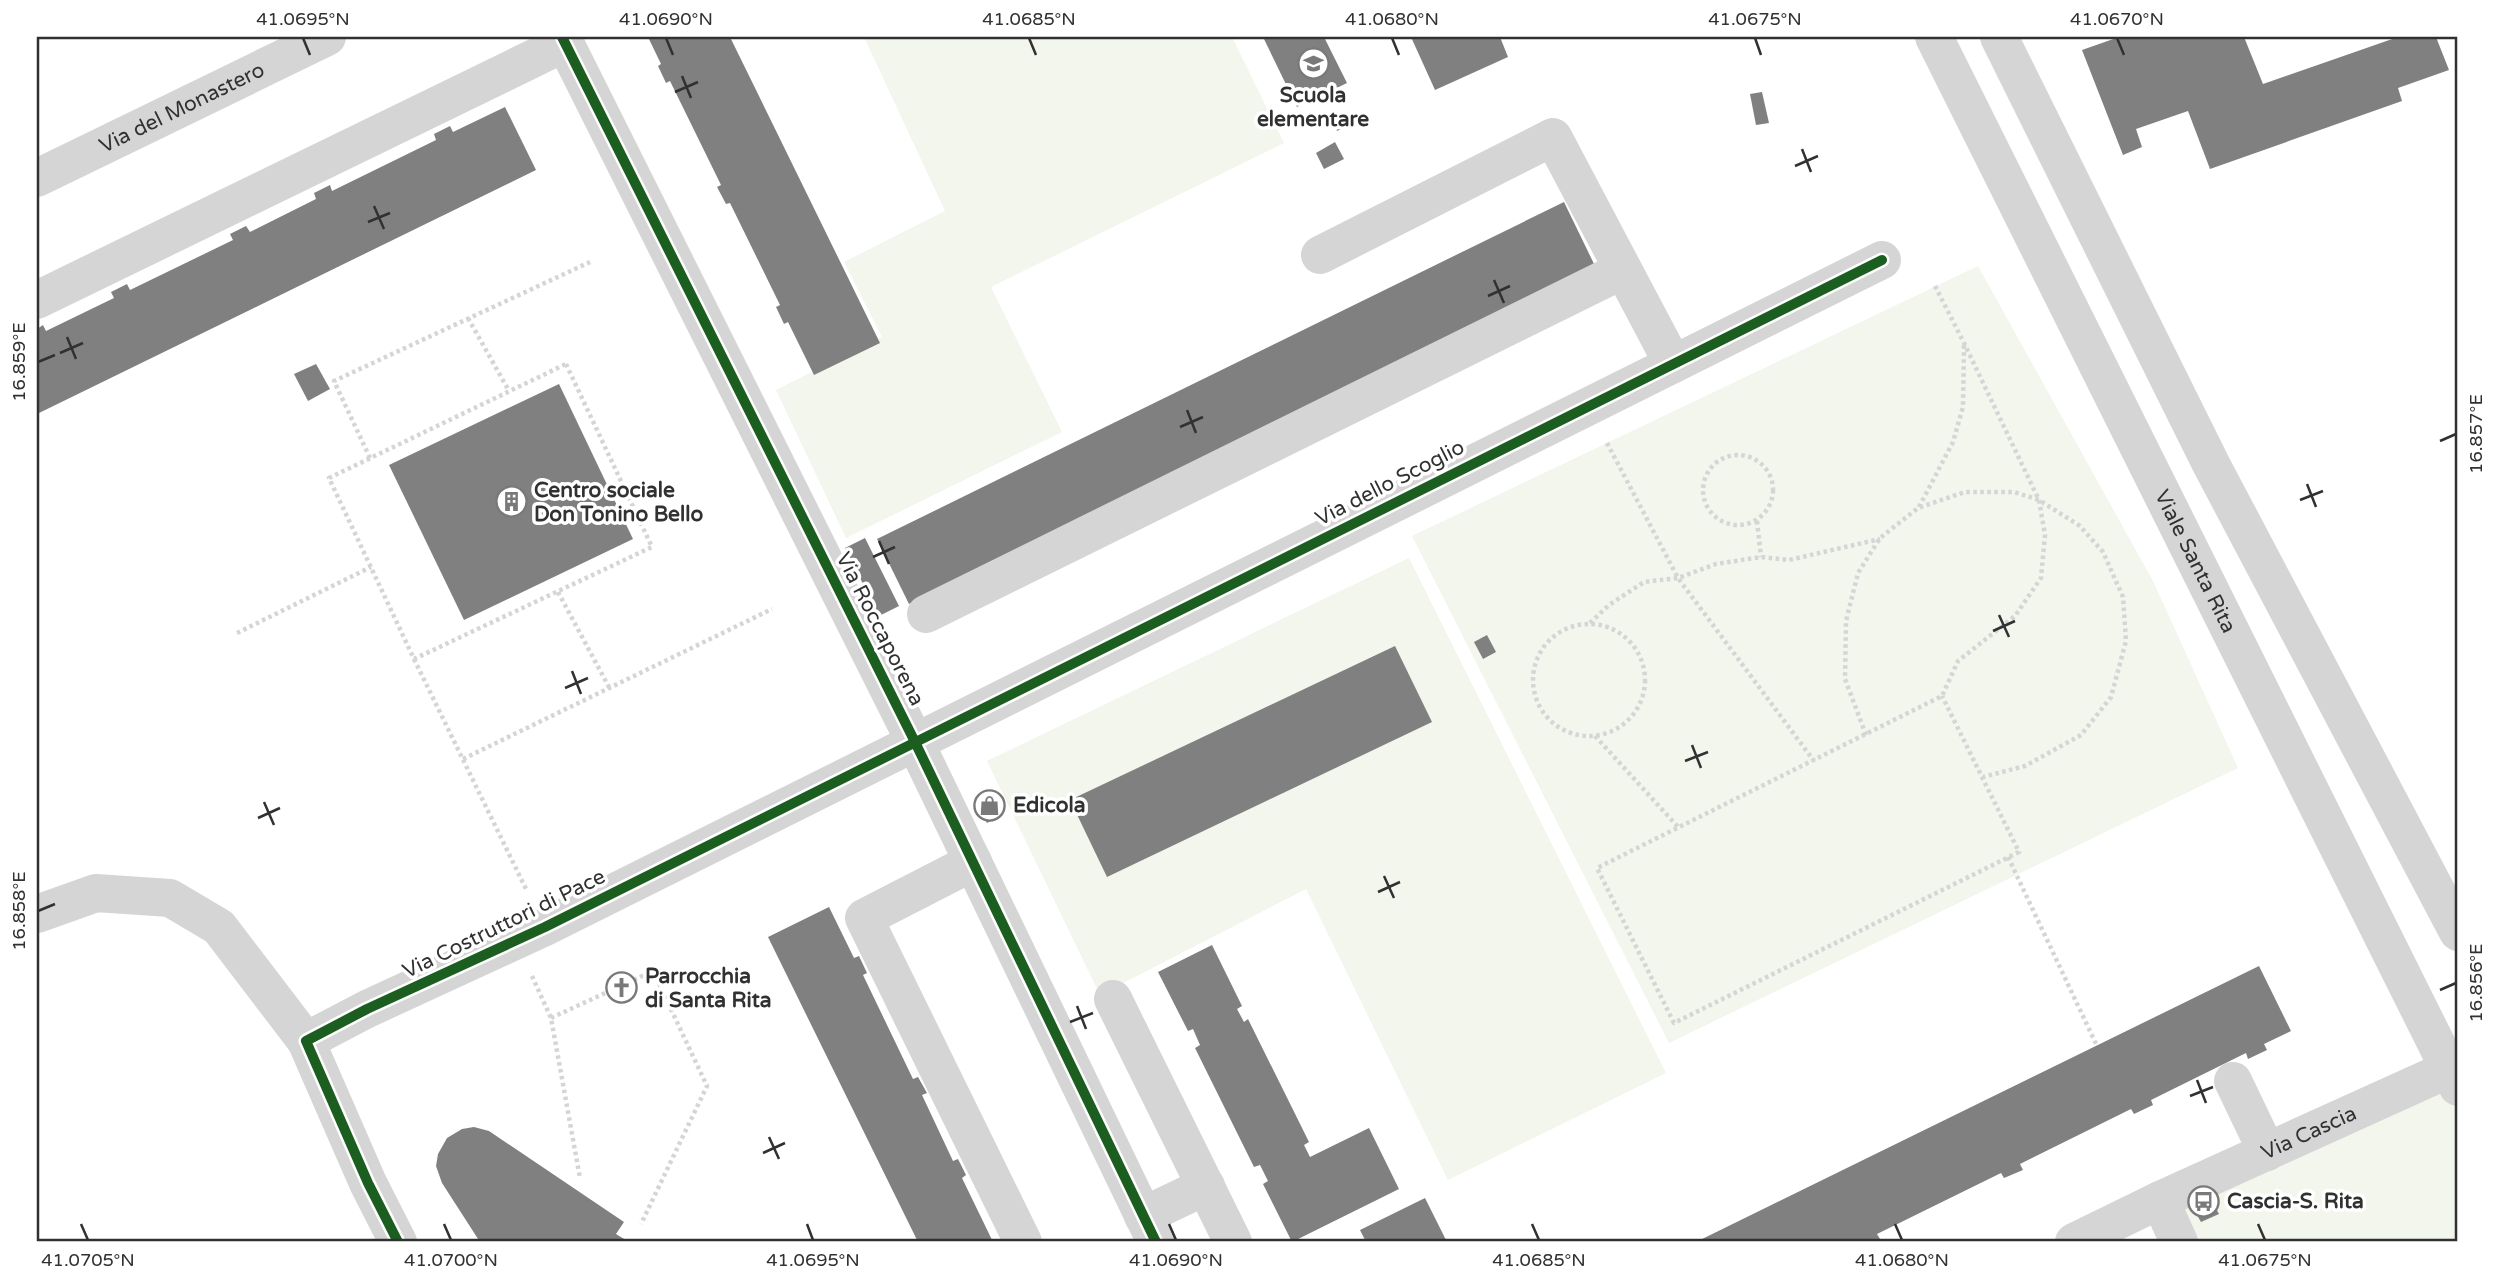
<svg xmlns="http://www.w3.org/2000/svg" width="2495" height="1279" font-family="'Varela Round',sans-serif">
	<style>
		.green { fill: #f2f6ed }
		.building { fill: #808080 }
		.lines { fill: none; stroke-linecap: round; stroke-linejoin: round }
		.path { stroke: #d5d5d5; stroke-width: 4.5; stroke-dasharray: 3.5 3.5; stroke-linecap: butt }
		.minor { stroke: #d5d5d5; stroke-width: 38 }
		.cycleway-casing { stroke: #fff; stroke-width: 15 }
		.cycleway { stroke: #1b5e20; stroke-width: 10 }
		.ticks { fill: none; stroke: #313131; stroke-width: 2.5 }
		.labels { text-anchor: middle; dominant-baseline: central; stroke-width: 7; stroke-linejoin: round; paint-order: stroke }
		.poi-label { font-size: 21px; font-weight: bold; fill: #313131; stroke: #fff; text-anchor: start }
		.street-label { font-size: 21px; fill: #313131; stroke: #fff }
		.neatline { fill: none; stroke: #313131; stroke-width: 2.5 }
		.ticks-label { font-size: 18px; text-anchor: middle; fill: #313131 }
	</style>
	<rect width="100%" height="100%" fill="#fff"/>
	<g class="green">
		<path d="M864,37H1232L1284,143L991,287L1062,432L846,538L776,390L882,337L844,262L945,211Z"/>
		<path d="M1978,266L2154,583L2238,768L1669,1043L1412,536Z"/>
		<path d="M1409,558L1666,1073L1448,1180L1306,889L1100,995L987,761Z"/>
		<path d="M2458,1087V1242H2183L2160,1200Z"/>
	</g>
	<g class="building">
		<path d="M648,37H730L880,343L814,375L788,322L784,324L776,307L780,305L730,203L726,204L717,187L721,185L670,81L666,83L658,66L661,64Z"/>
		<path d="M1263,37H1324L1347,83L1297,107Z"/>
		<path d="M1411,37H1500L1508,57L1435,90Z"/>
		<path d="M2119,37H2244L2263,84L2398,37H2436L2449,70L2398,88L2402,101L2210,169L2188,111L2136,129L2142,147L2123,155L2082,50Z"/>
		<path d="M1762,92L1769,123L1756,125L1750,94Z"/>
		<path d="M505,107L536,170L37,414V329L43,325L46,331L114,298L111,292L127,284L130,290L233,240L230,234L246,226L250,232L316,199L314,193L330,185L332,191L436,140L434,134L450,126L453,132Z"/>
		<path d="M1353,114L1357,122L1337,131L1334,124Z"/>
		<path d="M1335,142L1344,159L1324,169L1316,153Z"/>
		<path d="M1564,202L1596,268L909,604L877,539Z"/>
		<path d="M316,364L330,389L308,401L294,374Z"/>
		<path d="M559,384L633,539L464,620L389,465Z"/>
		<path d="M865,538L899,606L879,616L845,548Z"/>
		<path d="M1487,635L1496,652L1483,659L1474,642Z"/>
		<path d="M1395,646L1432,722L1107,877L1070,800Z"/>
		<path d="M986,797L989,803L994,802L1001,816L987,823L977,802Z"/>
		<path d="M829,907L854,958L859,956L867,973L863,975L913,1079L918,1077L927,1093L922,1095L953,1161L958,1159L966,1175L962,1178L993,1242H918L768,937Z"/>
		<path d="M1212,945L1242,1006L1237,1009L1244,1022L1248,1019L1309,1142L1304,1145L1310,1157L1369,1128L1399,1189L1292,1242L1263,1184L1268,1181L1260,1165L1254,1167L1195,1048L1200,1045L1193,1029L1188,1031L1158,972Z"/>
		<path d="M2259,966L2291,1031L2264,1044L2267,1050L2248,1059L2246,1053L2151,1100L2153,1105L2134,1114L2131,1109L2020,1164L2023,1170L2004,1178L2001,1173L1877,1234L1880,1239L1873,1242H1696Z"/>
		<path d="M474,1127L489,1131L624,1222L616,1234L629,1242H480L442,1183L436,1166L438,1154L447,1138L462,1129Z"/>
		<path d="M1425,1198L1447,1242H1366L1360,1230Z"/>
		<path d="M2215,1207L2219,1214L2201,1222L2197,1215Z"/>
	</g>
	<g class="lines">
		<g class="path">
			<path d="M1935,286L1964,343L2039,500L2045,535L2041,578L2015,616L1958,661L1942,696L1597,868L1674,1023L2019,852L1942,696"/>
			<path d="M468,318L509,391"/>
			<path d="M566,364L652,547L414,659L329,478Z"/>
			<path d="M1607,443L1678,578L1814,761"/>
			<circle cx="1738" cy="490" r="35"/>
			<path d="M370,458L334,381L590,262"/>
			<path d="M1919,507L1953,442L1963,407L1964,343"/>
			<path d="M1757,521L1761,557"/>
			<path d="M558,592L610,689"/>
			<path d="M1590,623L1609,605L1644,582L1678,578L1716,564L1761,557L1789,560L1880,539"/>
			<circle cx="1589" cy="680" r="56"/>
			<path d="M237,633L371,567"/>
			<path d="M414,659L527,891"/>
			<path d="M1866,735L1845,679L1846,621L1858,573L1880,538L1918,508L1965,492H2014L2039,500L2080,526L2103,552L2123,597L2126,641L2111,697L2081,735L2025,766L1983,777"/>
			<path d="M1595,736L1679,828"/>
			<path d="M463,759L772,609"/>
			<path d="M2008,857L2097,1046"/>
			<path d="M532,976L551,1018L580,1178"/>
			<path d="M551,1018L653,971L707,1086L641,1224"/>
		</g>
		<g class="minor">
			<path d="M562,37L915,742L1156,1242"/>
			<path id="s1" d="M1934,37L2458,1087"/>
			<path d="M1999,37L2211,464L2458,932"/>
			<path id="s2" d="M37,178L327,37"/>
			<path d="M1320,255L1553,137L1673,364"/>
			<path d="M37,300L565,43"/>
			<path d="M926,614L1623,270"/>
			<path d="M973,862L864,918L1023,1242"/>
			<path d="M37,914L96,893L170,898L219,927L306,1041"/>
			<path d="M1113,999L1233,1242"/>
			<path d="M2233,1081L2267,1152"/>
			<path d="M2160,1200L2179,1242"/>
			<path d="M1143,1216L1206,1186"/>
			<path d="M398,1242L368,1183L306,1041L367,1009L545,927L1882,260"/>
			<path id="s3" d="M2074,1242L2160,1200L2458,1065"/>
		</g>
		<defs>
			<g id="cycleway">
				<path d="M562,37L915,742L1156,1242"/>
				<path d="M398,1242L368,1183L306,1041L367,1009L545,927L1882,260"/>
			</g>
		</defs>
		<use href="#cycleway" class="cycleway-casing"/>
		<use href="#cycleway" class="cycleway"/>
	</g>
	<path class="ticks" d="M303,38L310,55M666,38L673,55M1029,38L1036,55M1392,38L1399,55M1755,38L1761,55M2117,38L2124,55M682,76L691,98M675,92L698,82M1802,149L1811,172M1795,166L1818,156M374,206L384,229M368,222L390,213M1494,280L1504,303M1488,296L1510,286M67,337L76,359M60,353L83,343M38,362L55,355M1187,410L1196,433M1180,427L1203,417M2440,441L2456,434M2307,484L2316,507M2300,500L2323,491M879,541L889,564M873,557L895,547M1999,615L2009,637M1993,631L2015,621M572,671L581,694M565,688L588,678M1692,745L1701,768M1685,761L1708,752M264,802L274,825M258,818L280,808M1384,876L1394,898M1378,892L1400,882M38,911L55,904M2440,990L2456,983M1077,1006L1086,1029M1070,1022L1093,1013M2197,1080L2206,1103M2190,1096L2213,1087M769,1137L779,1159M763,1153L785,1143M81,1224L88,1240M444,1224L451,1240M807,1224L813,1240M1169,1224L1176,1240M1532,1224L1539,1240M1895,1224L1902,1240M2258,1224L2265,1240"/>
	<defs>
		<symbol id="school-ring" viewBox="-11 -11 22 22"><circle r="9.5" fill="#fff" stroke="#797979" stroke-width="1.5"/><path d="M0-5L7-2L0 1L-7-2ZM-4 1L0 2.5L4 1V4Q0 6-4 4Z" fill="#797979"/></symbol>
		<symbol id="building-ring" viewBox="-11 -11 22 22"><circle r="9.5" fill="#fff" stroke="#797979" stroke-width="1.5"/><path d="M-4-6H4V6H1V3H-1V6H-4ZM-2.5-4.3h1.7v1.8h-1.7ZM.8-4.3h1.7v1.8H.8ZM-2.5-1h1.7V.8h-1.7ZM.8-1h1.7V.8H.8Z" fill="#797979"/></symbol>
		<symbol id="shop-ring" viewBox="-11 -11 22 22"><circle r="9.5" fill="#fff" stroke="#797979" stroke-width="1.5"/><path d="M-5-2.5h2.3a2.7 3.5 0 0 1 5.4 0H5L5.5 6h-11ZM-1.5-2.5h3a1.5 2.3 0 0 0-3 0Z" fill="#797979"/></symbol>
		<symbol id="church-ring" viewBox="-11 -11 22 22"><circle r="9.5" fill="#fff" stroke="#797979" stroke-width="1.5"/><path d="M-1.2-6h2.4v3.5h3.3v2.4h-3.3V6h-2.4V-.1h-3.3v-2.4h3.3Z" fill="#797979"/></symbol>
		<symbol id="bus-ring" viewBox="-11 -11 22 22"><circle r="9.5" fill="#fff" stroke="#797979" stroke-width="1.5"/><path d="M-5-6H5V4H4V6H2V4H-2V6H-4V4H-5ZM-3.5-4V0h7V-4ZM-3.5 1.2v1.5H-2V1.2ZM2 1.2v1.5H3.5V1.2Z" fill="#797979"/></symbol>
	</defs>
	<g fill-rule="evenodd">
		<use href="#school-ring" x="1296" y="46" width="35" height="35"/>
		<use href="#building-ring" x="494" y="484" width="35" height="35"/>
		<use href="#shop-ring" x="972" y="788" width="35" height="35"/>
		<use href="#church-ring" x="604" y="970" width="35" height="35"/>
		<use href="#bus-ring" x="2186" y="1184" width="35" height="35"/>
	</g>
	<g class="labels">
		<g class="poi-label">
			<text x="1313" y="95" text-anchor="middle">Scuola<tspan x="1313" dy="24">elementare</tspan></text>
			<text x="534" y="490">Centro sociale<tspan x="534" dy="24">Don Tonino Bello</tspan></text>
			<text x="1013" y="805">Edicola</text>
			<text x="645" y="976">Parrocchia<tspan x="645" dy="24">di Santa Rita</tspan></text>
			<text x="2227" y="1201">Cascia-S. Rita</text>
		</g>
		<g class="street-label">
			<text stroke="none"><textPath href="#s2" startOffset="161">Via del Monastero</textPath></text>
			<text transform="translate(1390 483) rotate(-27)">Via dello Scoglio</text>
			<text stroke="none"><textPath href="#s1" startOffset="586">Viale Santa Rita</textPath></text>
			<text transform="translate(880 629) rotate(63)">Via Roccaporena</text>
			<text transform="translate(504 924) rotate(-26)">Via Costruttori di Pace</text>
			<text stroke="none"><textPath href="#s3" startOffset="259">Via Cascia</textPath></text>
		</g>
	</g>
	<rect width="2495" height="1279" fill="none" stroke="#ffffff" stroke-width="77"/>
	<rect x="38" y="38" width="2418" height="1202" class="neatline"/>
	<g class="ticks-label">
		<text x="303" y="25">41.0695°N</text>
		<text x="666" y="25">41.0690°N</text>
		<text x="1029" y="25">41.0685°N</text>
		<text x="1392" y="25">41.0680°N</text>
		<text x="1755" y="25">41.0675°N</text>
		<text x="2117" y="25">41.0670°N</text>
		<text transform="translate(19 362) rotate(-90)" y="6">16.859°E</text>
		<text transform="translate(2476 434) rotate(-90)" y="6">16.857°E</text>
		<text transform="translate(19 911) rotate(-90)" y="6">16.858°E</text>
		<text transform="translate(2476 983) rotate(-90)" y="6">16.856°E</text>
		<text x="88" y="1266">41.0705°N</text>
		<text x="451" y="1266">41.0700°N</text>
		<text x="813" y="1266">41.0695°N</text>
		<text x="1176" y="1266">41.0690°N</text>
		<text x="1539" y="1266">41.0685°N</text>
		<text x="1902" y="1266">41.0680°N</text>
		<text x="2265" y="1266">41.0675°N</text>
	</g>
</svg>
